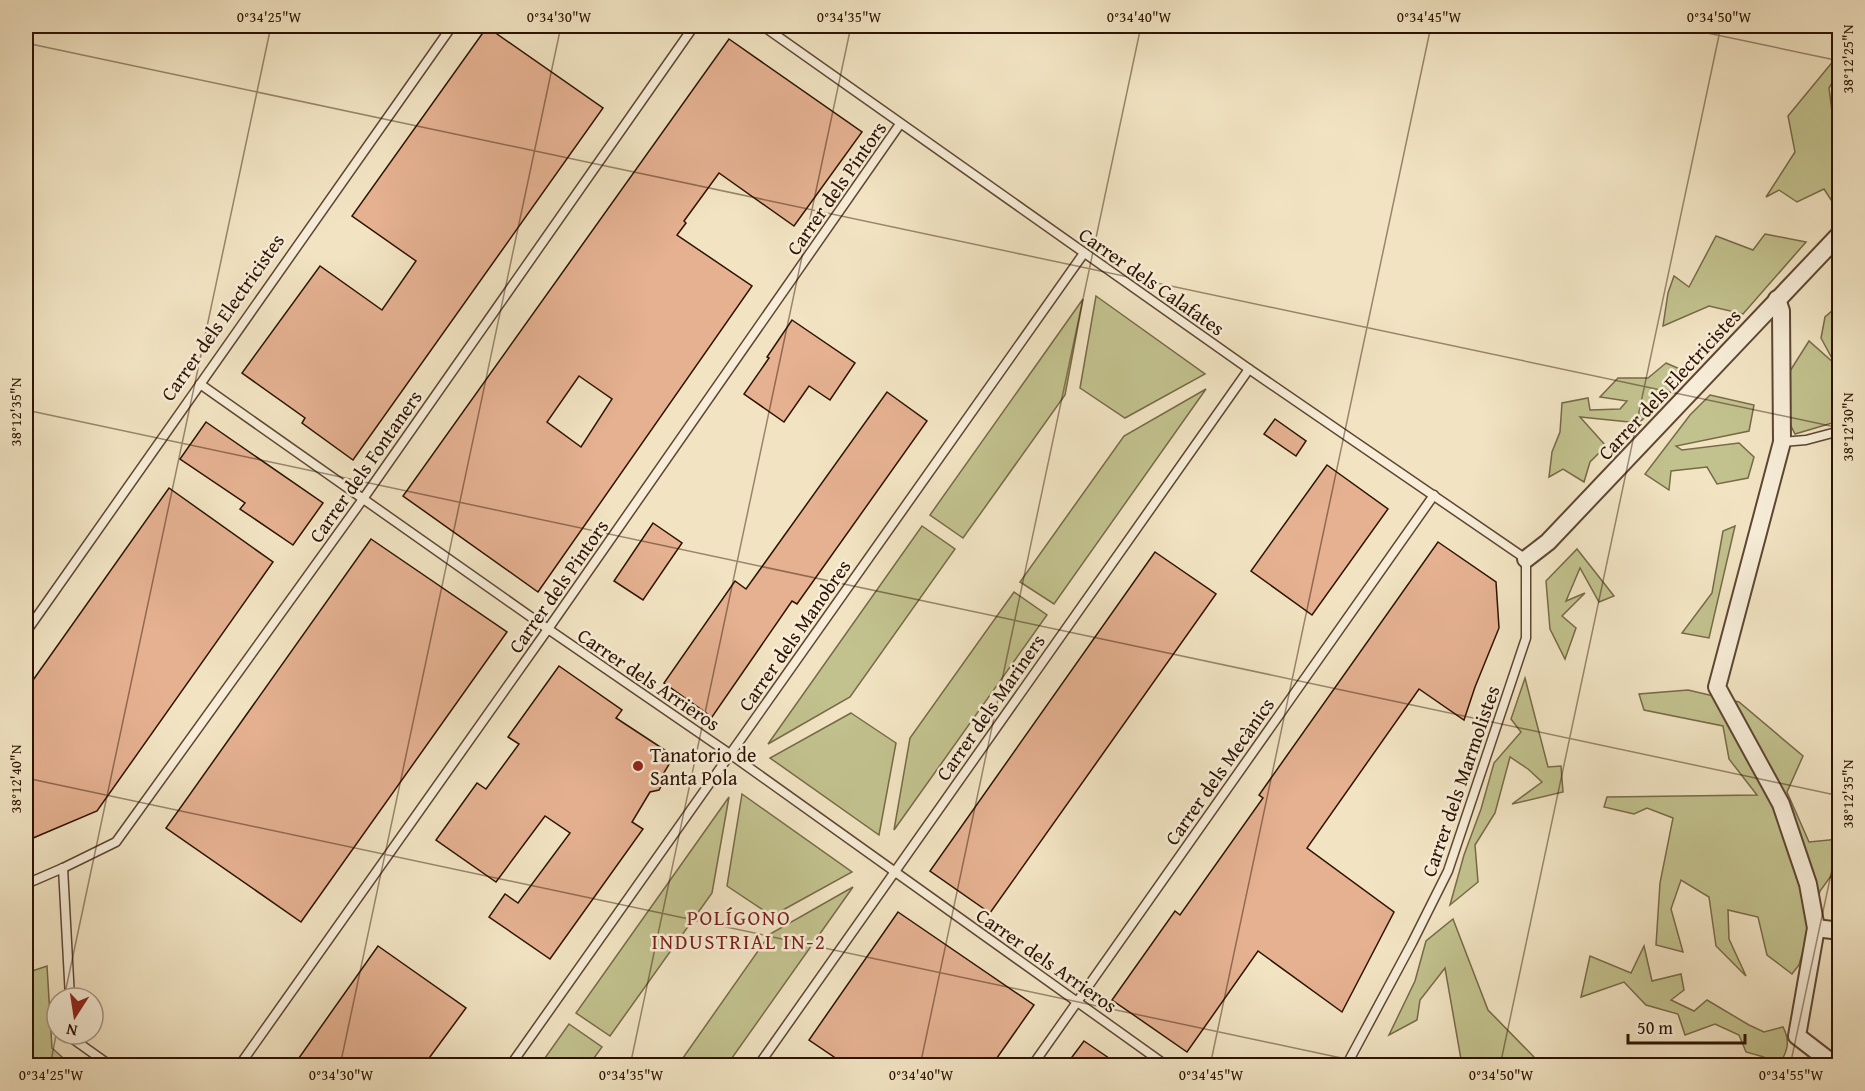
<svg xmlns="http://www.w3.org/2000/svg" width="1865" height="1091" font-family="'Gentium Book Plus',serif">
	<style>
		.green { fill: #c2c28e; stroke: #776a48; stroke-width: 1.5 }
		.building { fill: #e5b191; stroke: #2c1201; stroke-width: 1.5; fill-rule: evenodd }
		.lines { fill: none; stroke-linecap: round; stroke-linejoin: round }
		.service-casing { stroke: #5e4632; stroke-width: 11 }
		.minor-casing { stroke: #5e4632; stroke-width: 20 }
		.service { stroke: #f7edd8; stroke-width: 8 }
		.minor { stroke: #f7edd8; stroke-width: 16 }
		.ticks { fill: none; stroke: #2c1201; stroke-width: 1.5; stroke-opacity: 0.45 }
		.poi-dot { fill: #8f2418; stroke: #f7edd8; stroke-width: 2 }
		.labels { text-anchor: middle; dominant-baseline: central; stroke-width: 5; stroke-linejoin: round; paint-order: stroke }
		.street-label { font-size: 20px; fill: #2c1201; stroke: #f7edd8 }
		.poi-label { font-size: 20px; fill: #2c1201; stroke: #f7edd8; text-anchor: start }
		.neighbourhood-label { font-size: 21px; letter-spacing: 1.5px; fill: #7a1f14; stroke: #f7edd8 }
		.neatline { fill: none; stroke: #2c1201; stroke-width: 2 }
		.ticks-label { font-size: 15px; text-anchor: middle; fill: #2c1201 }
	</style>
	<rect width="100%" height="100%" fill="#f2e4c3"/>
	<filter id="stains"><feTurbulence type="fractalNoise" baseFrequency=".00333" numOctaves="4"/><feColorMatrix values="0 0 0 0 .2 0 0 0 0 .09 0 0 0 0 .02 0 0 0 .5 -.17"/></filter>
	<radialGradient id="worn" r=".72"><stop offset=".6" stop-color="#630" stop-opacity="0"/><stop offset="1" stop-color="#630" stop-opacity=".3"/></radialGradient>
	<g class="green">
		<path d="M1839,54V71L1829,88L1834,127L1832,146L1839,152V212L1824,189L1797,202L1779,190L1766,197L1795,152L1788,116Z"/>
		<path d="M1765,234L1806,242L1743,314L1709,306L1663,326L1668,293L1674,276L1689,287L1716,236L1753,250Z"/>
		<path d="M1096,296L1205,374L1125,418L1080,388Z"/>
		<path d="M1083,299L1065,395L963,538L930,515Z"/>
		<path d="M1839,305V421L1795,434L1790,424V371L1809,341L1835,364L1821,338L1825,317Z"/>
		<path d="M1666,363L1689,373L1639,423L1580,417L1606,446L1590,462L1584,482L1563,469L1549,477L1552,452L1560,432L1562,403L1588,398L1590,410L1620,409L1627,401L1600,397L1618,378H1648Z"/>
		<path d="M1206,389L1054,604L1020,582L1124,436Z"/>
		<path d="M1710,395L1754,405L1749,431L1676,446L1682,450L1739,443L1754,457L1748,478L1717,484L1707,467L1671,471L1669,490L1645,474L1690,415Z"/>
		<path d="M922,526L955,549L850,697L768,744Z"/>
		<path d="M1735,526L1709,638L1682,633L1712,593L1723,531Z"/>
		<path d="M1577,549L1614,596L1599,602L1580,568L1566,601L1585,593L1562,616L1576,628L1565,659L1550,629L1546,581Z"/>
		<path d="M1014,592L1047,615L894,830L910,738Z"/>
		<path d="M1525,678L1548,767L1561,766L1563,792L1512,804L1542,782L1528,769L1510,757L1495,813L1475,845L1478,882L1450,905L1464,855L1481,809L1494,763L1521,732L1511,719Z"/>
		<path d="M1688,690L1739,702L1803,756L1787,792L1809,842L1839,839V865L1820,891L1799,965L1792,974L1767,955L1758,917L1728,910L1729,939L1746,976L1716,946L1709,897L1681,880L1671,909L1683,952L1656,945L1660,883L1673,818L1647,808L1634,814L1604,807L1607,797L1757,795L1729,759L1723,726L1644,710L1639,694Z"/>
		<path d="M851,713L896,743L879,835L770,758Z"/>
		<path d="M742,794L852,872L772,916L727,886Z"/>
		<path d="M729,797L712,893L610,1036L576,1013Z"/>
		<path d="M853,887L727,1065H678L770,934Z"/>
		<path d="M1453,919L1488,1010L1534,1057V1065H1462L1445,968L1420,1000L1417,1020L1389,1035L1415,981L1426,941Z"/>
		<path d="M1644,946L1652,981L1681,974L1684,990L1671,1000L1694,1011L1707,1000L1749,1025L1764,1032L1783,1027C1791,1042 1787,1052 1779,1065H1766L1764,1057L1746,1052L1739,1035L1715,1024L1685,1035L1678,1014L1646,1005L1624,982L1581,997L1590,956L1631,973Z"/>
		<path d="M47,966L52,1048L71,1065H26V973Z"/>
		<path d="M569,1024L602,1047L589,1065H540Z"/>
	</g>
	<g class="building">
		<path d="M487,27L603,108L353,460L302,423L305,418L242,373L320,266L382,310L416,261L352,216Z"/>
		<path d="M729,39L862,132L794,226L719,173L684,221L686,223L677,235L752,286L538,592L403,496ZM579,376L612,399L581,447L547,422Z"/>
		<path d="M792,320L855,363L830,400L809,386L784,422L744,394L769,358L767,357Z"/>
		<path d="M887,392L927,421L797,604L792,601L712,717L664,683L735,581L746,589Z"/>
		<path d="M1275,419L1306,441L1296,456L1264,434Z"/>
		<path d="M206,422L323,503L293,545L240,509L245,503L180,459Z"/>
		<path d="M1327,465L1388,509L1312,615L1251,571Z"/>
		<path d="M169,488L273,562L97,811L26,841V690Z"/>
		<path d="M653,523L682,543L643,600L614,581Z"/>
		<path d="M371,539L507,632L301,922L166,828Z"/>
		<path d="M1438,542L1496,582L1499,628L1475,687L1464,720L1419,689L1307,848L1394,912L1342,1012L1258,951L1187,1052L1112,1000L1175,911L1180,915L1263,798L1259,795Z"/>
		<path d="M1155,552L1216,594L990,913L930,871Z"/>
		<path d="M559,666L622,710L616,718L674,756L662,776L663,783L659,790L650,792L632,822L643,829L550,959L489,917L505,894L518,903L570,833L545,816L496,882L436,840L477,783L486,789L519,744L508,737Z"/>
		<path d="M898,912L1034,1005L992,1065H846L809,1040Z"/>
		<path d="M378,946L466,1008L424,1065H294Z"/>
		<path d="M1084,1041L1119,1065H1066Z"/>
	</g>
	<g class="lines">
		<defs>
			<g id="service">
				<path d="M763,26L1249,369L1526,559V638L1448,871L1412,943L1346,1066"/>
				<path d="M200,384L548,629L730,754L1167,1066"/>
				<path d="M1782,442L1806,440L1840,431"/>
				<path d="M26,632L452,26"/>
				<path d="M63,868L70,998"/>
				<path d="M26,884L63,868L116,842L363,499L694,26"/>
				<path d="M73,1034V1039L111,1066"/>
				<path d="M239,1066L548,629L900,124"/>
				<path d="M510,1066L1084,253"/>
				<path d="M758,1066L1249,369"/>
				<path d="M1032,1066L1434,495"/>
			</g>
			<g id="minor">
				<path d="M1777,299L1781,311L1782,442L1717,687L1781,804L1808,884L1816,928L1797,1036L1836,1066"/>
				<path d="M1526,559L1548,542L1840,234"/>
				<path d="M1816,928L1840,931"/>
			</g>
		</defs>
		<use href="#service" class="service-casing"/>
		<use href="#minor" class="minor-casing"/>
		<use href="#service" class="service"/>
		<use href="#minor" class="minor"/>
	</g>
	<path class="ticks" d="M1674,26L1840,61M26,43L1840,428M26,410L1840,796M26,778L1379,1066M64,998L271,26M50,1066L57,1030M340,1066L561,26M630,1066L851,26M920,1066L1141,26M1210,1066L1431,26M1500,1066L1721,26M1790,1066L1840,832"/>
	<circle class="poi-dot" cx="638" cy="766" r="6"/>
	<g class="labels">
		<g class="street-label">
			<text transform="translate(836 188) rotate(-55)">Carrer dels Pintors</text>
			<text transform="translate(1152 281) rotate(35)">Carrer dels Calafates</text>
			<text transform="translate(222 317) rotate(-55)">Carrer dels Electricistes</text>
			<text transform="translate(1669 384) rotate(-47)">Carrer dels Electricistes</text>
			<text transform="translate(365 466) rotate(-55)">Carrer dels Fontaners</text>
			<text transform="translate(558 586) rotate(-55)">Carrer dels Pintors</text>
			<text transform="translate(794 635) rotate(-55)">Carrer dels Manobres</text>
			<text transform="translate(649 679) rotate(34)">Carrer dels Arrieros</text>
			<text transform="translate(990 707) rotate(-55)">Carrer dels Mariners</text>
			<text transform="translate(1219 771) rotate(-55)">Carrer dels Mecànics</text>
			<text transform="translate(1460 781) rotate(-71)">Carrer dels Marmolistes</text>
			<text transform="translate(1047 960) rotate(35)">Carrer dels Arrieros</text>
		</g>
		<g class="poi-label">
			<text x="650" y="754">Tanatorio de<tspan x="650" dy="23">Santa Pola</tspan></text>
		</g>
		<g class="neighbourhood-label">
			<text x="739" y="917">POLÍGONO<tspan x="739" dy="24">INDUSTRIAL IN-2</tspan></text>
		</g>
	</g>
	<rect width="1865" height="1091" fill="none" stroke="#f2e4c3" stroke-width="66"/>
	<g transform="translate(75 1016) rotate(192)"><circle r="28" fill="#f7edd8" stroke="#a69582" stroke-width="1.5"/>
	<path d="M0-4.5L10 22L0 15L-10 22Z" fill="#8f2418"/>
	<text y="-9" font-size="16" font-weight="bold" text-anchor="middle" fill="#2c1201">N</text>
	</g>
	<path d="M1628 1034v9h117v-9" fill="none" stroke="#2c1201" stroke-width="3"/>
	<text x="1637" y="1034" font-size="18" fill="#2c1201" stroke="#f7edd8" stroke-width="4.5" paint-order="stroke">50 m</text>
	<rect x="33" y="33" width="1799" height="1025" class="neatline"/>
	<g class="ticks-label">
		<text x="269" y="22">0°34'25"W</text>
		<text x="559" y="22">0°34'30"W</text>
		<text x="849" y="22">0°34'35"W</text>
		<text x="1139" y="22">0°34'40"W</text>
		<text x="1429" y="22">0°34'45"W</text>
		<text x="1719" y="22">0°34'50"W</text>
		<text transform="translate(1848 59) rotate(-90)" y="5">38°12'25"N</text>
		<text transform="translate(16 412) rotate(-90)" y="5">38°12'35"N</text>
		<text transform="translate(1848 427) rotate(-90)" y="5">38°12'30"N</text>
		<text transform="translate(16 779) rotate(-90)" y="5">38°12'40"N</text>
		<text transform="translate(1848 794) rotate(-90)" y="5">38°12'35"N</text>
		<text x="51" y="1080">0°34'25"W</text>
		<text x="341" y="1080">0°34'30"W</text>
		<text x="631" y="1080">0°34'35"W</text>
		<text x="921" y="1080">0°34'40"W</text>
		<text x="1211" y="1080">0°34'45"W</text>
		<text x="1501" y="1080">0°34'50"W</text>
		<text x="1791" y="1080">0°34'55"W</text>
	</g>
	<rect width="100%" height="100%" filter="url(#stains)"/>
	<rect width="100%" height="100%" fill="url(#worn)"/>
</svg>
